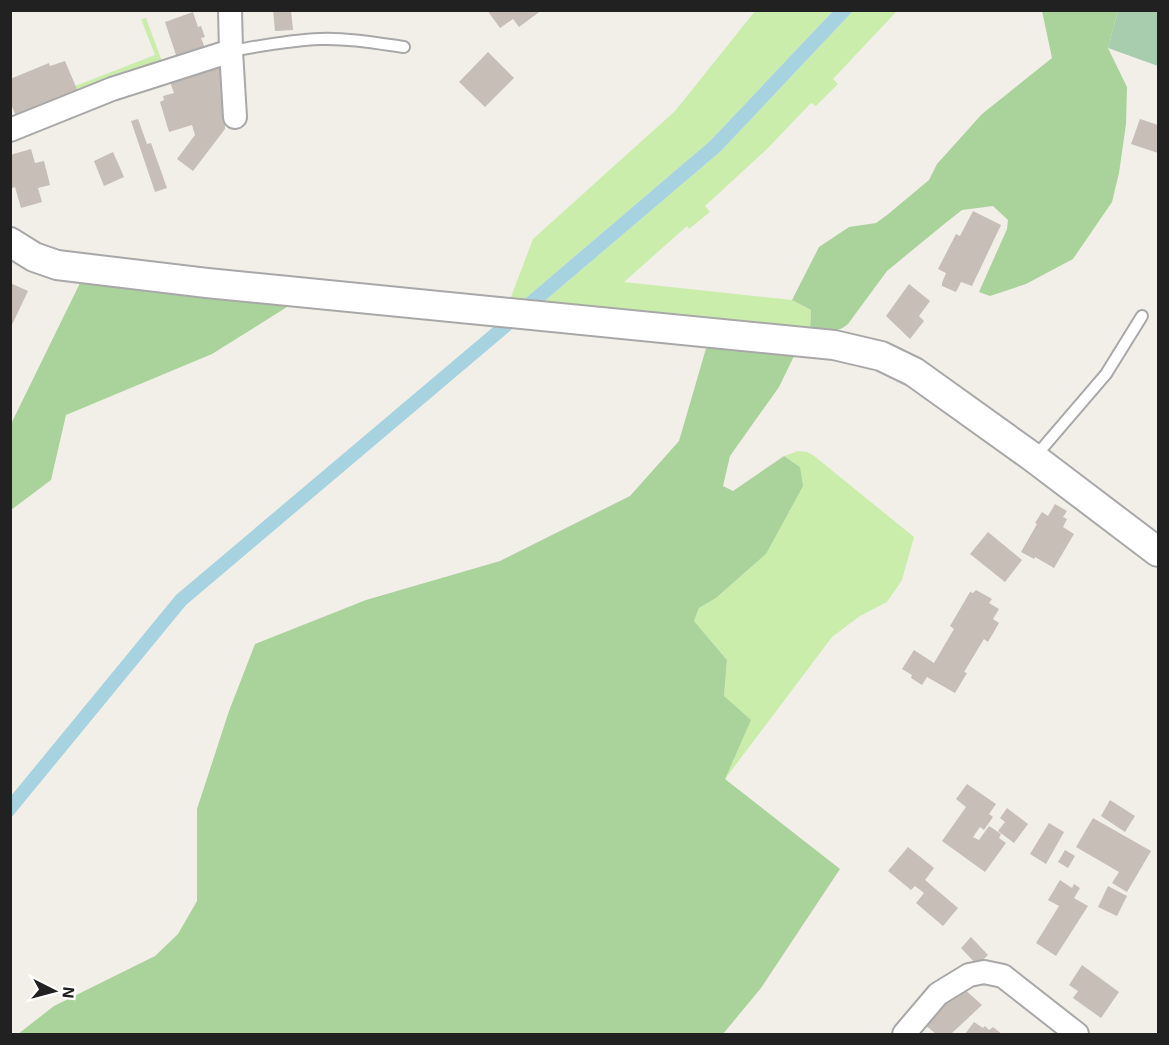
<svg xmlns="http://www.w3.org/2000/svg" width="1169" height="1045" font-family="'Exo 2',sans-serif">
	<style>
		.grass { fill: #cbedac }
		.forest { fill: #aad39b }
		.cemetery { fill: #a8ccae }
		.water { fill: #a7d3e1 }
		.building { fill: #c7beb7 }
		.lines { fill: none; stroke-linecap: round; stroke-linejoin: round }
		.service-casing { stroke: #a8a8a8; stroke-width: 14 }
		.minor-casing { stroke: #a8a8a8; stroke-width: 26 }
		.tertiary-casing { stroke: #a8a8a8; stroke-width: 32 }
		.service { stroke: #fff; stroke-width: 10 }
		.minor { stroke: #fff; stroke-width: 22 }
		.tertiary { stroke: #fff; stroke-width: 28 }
	</style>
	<rect width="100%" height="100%" fill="#f2efe8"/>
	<g class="grass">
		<path d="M755,11H833L710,141L520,303L509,302L533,239L675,111Z"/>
		<path d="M853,11H897L833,79L838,84L816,106L811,103L766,150L705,206L710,212L689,229L687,226L624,282L792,300L811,310L810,331L540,305L721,151Z"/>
		<path d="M146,18L164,67L80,96L75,86L155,55L141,19Z"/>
		<path d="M798,451L807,452L813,455L914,537L902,580L887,602L860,616L832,637L725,779L724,696L727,660L694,621L699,608L716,598L766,554L800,467L784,456Z"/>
	</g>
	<g class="forest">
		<path d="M1042,11H1118L1108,48L1127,87L1126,124L1119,173L1112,202L1073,259L1026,284L990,296L979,292L1007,229L1008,220L993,206L962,210L943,225L887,271L848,324C836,334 825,332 810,331L811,310L792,300L819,247L849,227L876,223L887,215L929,180L937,164L982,114L1052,58Z"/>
		<path d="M81,281L295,302L212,354L66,415L51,480L11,510L10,426Z"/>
		<path d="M707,345L796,352L779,387L730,456L723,486L733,491L784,456L800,467L803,486L766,554L716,598L699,608L694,621L727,660L724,696L751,720L725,779L840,869L761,988L723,1034H18L54,1006L155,956L178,934L197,901V809L229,711L255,644L366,600L500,561L630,496L679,441Z"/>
	</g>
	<path class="cemetery" d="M1118,11H1158V66L1108,48Z"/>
	<g class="water">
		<path d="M833,11H853L721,151L540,305L520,303L710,141Z"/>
		<path d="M498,323L517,325L186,605L11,818V796L176,595Z"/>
	</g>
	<g class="building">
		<path d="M273,10H291L293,30L275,31Z"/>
		<path d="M487,10H542L519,27L513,19L500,28Z"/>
		<path d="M193,12L198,27L201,26L205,37L201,38L205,48L177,58L165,22Z"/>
		<path d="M488,52L514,78L485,107L459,82Z"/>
		<path d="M65,61L79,94L17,118L10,102V79L49,63L50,66Z"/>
		<path d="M224,65L225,129L193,171L177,159L195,135L192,125L169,132L160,102L164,100L163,96L174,93L170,82Z"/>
		<path d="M138,119L147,144L151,143L167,188L155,192L131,121Z"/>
		<path d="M1140,119L1158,125V153L1131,144Z"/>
		<path d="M31,149L35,163L44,161L50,185L38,188L42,202L21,208L15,187L12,188L10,184V172L12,171L10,155Z"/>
		<path d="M113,152L124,177L104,186L94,161Z"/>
		<path d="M973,211L1001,225L972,286L961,282L956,292L942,286V283L946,273L938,269L956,234L960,236Z"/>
		<path d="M10,283L28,291L10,329Z"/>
		<path d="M909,284L930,301L919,316L924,321L910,339L886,316Z"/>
		<path d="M1055,504L1067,511L1063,517L1067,519L1063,527L1074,534L1054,568L1035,557L1034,559L1021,552L1037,524L1035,523L1042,512L1048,516Z"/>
		<path d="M988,532L1022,560L1005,582L970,554Z"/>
		<path d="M976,590L992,599L989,603L999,609L993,619L999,623L988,642L984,639L964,672L967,673L955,693L927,677L922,685L911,678L912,675L902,669L914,650L934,663L954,629L950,626L970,592L973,593Z"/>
		<path d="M967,784L996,804L989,814L993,817L984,830L980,827L973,837L979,840L989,826L1001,834L999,838L1006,843L985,872L942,841L966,807L956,799Z"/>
		<path d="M1110,800L1135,816L1125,832L1101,816Z"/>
		<path d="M1007,808L1028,824L1014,843L998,831L1005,822L1000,818Z"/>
		<path d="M1093,818L1151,851L1127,892L1112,883L1119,872L1076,847Z"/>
		<path d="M1049,823L1064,832L1046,864L1030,854Z"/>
		<path d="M908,847L934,868L925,880L958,908L943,926L916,903L924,893L915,886L911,890L888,871Z"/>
		<path d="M1065,850L1075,856L1068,868L1058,862Z"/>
		<path d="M1060,880L1072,888L1074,884L1080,888L1074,898L1088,906L1056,956L1036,943L1059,906L1048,900Z"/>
		<path d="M1108,886L1127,896L1117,916L1098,907Z"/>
		<path d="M971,937L988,955L977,965L961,948Z"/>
		<path d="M1082,965L1119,992L1101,1018L1073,998L1078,991L1069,985Z"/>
		<path d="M955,988H963L982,1005L951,1034H936L923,1023Z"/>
		<path d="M974,1022L983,1028L985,1026L989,1030L993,1027L1002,1034H965Z"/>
	</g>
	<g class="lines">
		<defs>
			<g id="service">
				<path d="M231,51C260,46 290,40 320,39C348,38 376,43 404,47"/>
				<path d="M1034,458L1106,374L1142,316"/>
			</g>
			<g id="minor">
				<path d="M231,51L235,117"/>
				<path d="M10,130L112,89L231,51L230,10"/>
				<path d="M904,1034L938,994L969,975L984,972L1003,976L1077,1034"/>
			</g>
			<path id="tertiary" d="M10,242L34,257L57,265L207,283L834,345L881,356L914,372L1034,458L1158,552"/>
		</defs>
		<use href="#service" class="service-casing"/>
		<use href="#minor" class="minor-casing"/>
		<use href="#tertiary" class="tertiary-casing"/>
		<use href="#service" class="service"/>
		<use href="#minor" class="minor"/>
		<use href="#tertiary" class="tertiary"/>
	</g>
	<rect width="1169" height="1045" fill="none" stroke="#212121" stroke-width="24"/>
	<g transform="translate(54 991) rotate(96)" stroke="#ffffff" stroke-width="4.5" paint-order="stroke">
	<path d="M0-4.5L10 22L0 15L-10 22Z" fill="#212121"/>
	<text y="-9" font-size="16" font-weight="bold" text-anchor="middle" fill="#212121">N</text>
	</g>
</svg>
